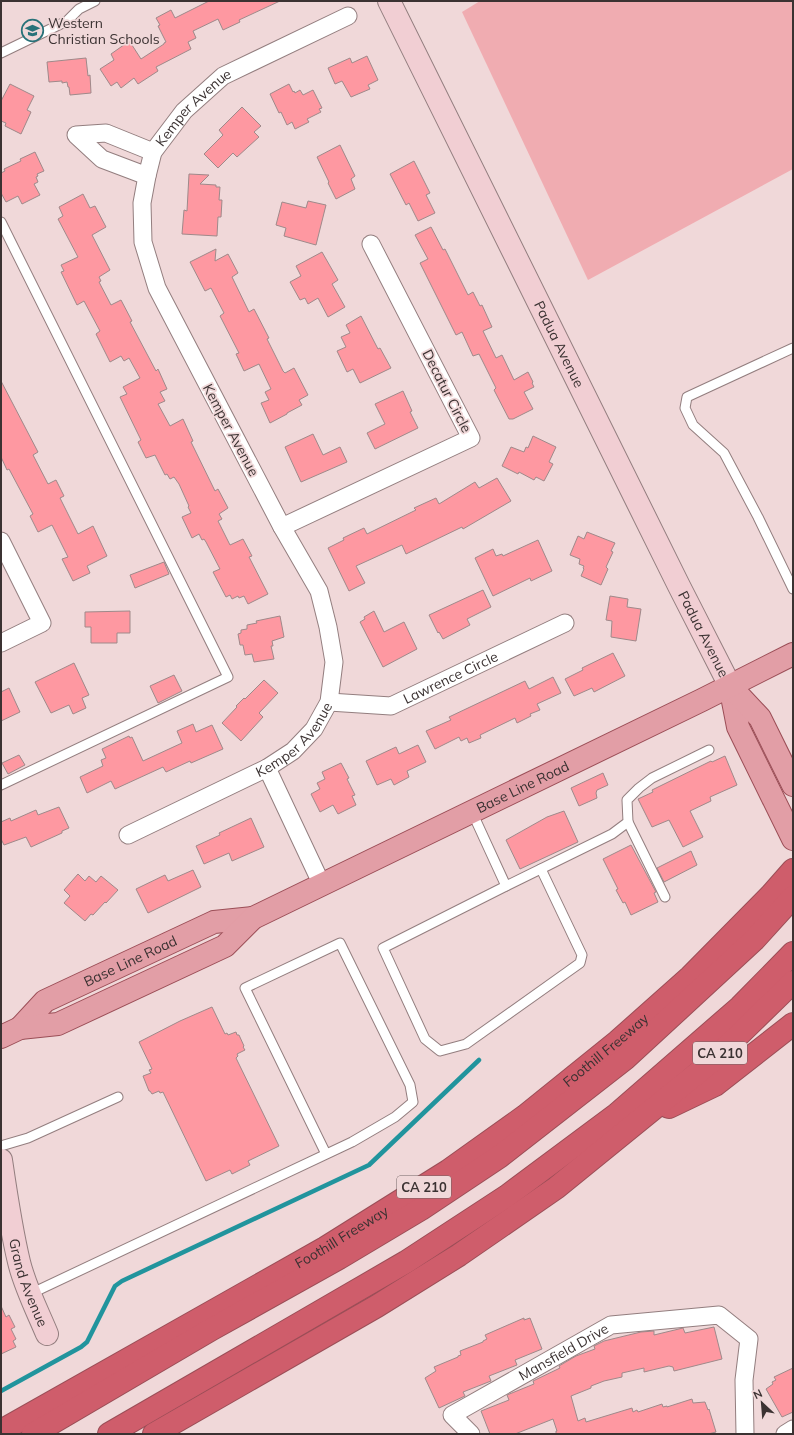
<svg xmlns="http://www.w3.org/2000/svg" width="794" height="1435" font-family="Mulish,sans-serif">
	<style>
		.green { fill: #f0acb1 }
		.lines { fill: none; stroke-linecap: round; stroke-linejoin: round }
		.stream { stroke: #21949d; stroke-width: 4.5 }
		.building { fill: #fe98a1; stroke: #9f898a }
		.lane-casing { stroke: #937e7f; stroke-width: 11 }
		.street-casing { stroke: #937e7f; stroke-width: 19 }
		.secondary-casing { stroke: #937e7f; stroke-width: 24 }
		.primary-casing { stroke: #9b4e57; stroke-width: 24 }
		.highway-casing { stroke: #9b4e57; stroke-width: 24 }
		.lane { stroke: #fff; stroke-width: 9 }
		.street { stroke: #fff; stroke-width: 17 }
		.secondary { stroke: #f1ced3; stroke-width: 22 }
		.primary { stroke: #e29ea6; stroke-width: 22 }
		.highway { stroke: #cf5d6b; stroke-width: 22 }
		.labels { text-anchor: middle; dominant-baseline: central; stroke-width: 3.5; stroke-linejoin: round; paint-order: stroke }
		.shield { fill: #f0d8d9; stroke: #716464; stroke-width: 1 }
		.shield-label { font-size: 13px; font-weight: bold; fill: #3b3232 }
		.poi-label { font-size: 14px; fill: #3b3232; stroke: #f0d8d9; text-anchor: start }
		.street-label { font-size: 14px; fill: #3b3232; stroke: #f0d8d9 }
	</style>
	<rect width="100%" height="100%" fill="#f0d8d9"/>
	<path class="green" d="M480,1H793V169L588,280L462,12Z"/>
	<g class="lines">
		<path class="stream" d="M1,1391L81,1347L87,1342L115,1286L122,1281L369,1165L479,1060"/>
	</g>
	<g class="building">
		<path d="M209,1H280L239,20L240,22L223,30L218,19L193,31L196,38L188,42L191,49L156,67L158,71L138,84L134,78L121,88L117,82L111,86L100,69L114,60L111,54L128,42H130L141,59L164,44V43L166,42L158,26L160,25L156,18L171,10L175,18Z"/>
		<path d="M367,56L378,80L368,85L370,89L351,97L342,81L335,84L328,68L350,58L352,63Z"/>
		<path d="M86,58L88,76L90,75L91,93L70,95L69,87H68L67,82L62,83V81L49,82L47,62Z"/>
		<path d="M10,84L34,96L27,110L31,112L21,134L5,126L6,123L1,121V101Z"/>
		<path d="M289,84L293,92L294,91L295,93L300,90L303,95L313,90L322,108L319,109L321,112L307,119L309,122L295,129L292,122L287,125L281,112L279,113L270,94Z"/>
		<path d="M242,107L261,126L254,132L259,137L237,157L233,153L218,168L204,154L223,135L219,130Z"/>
		<path d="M340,145L355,176L351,179L355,189L336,199L328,183L329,182L317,157Z"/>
		<path d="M35,152L44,171L37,174L38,176L36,177L38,182L34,184L40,195L22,204L18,196L6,202L1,193V173L5,171L4,169L21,161L20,159Z"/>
		<path d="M414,161L430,193L426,195L435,213L418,221L409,203L406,205L390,174Z"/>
		<path d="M189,174L209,175L200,184L216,185V187H220L219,200H222L221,217H218L217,236L182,234L184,210L187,211Z"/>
		<path d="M83,194L90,208L95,206L106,227L92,235L110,270L99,277L101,281L99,282L111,305L121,300L132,321L130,322L156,371L158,369L167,389L160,392L165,401L158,404L170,426L183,419L193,441L191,442L215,491L218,489L228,508L219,514L222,519L218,521L230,545L243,539L252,556L249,557L268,594L248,604L244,596L239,598L238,596L232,599L230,595L226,597L213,572L220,569L206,542L204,539L202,540L199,534L192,538L182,517L191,513L188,507L189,506L179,484L174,477L170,479L167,474L165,475L155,455L146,458L138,442L141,440L120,397L127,394L123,387L140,378L129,358L124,361L121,356L110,362L96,334L100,331L84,301L77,305L61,272L64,271L61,265L78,257L58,219L63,216L59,207Z"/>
		<path d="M308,201L326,205L316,245L284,236L286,228L276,225L282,202L306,208Z"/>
		<path d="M431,227L443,250L445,249L468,295L473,292L480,306L482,305L492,327L483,331L496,358L502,355L514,380L528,372L533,382L532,383L534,387L524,392L533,409L513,419H509L494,390L496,388L479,354L473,356L462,332L456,335L420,263L428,259L415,235Z"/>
		<path d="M216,249L215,261L228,254L238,273L232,277L249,312L254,309L269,338L267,339L283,371L285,373L294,368L308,395L299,400L302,405L287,413V414L270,423L261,403L269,400L265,392L271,389L259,364L244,371L236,354L239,353L220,316L224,313L211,288L205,291L190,262Z"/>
		<path d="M322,252L338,280L332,284L345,307L328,317L318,298L308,304L305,298L300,300L290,282L301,276L296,266Z"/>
		<path d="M361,316L378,349L380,348L391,368L360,383L353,369L347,372L337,351L346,347L341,337L350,333L346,325Z"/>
		<path d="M1,381L38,452L33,455L48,484L56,480L64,496L60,498L78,534L93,526L107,556L87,566L90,573L73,581L62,559L68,557L52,525L38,532L30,516L33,514L9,469L7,470L1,457Z"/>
		<path d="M403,391L412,411L410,412L418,428L375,449L367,433L385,424L375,404Z"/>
		<path d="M313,434L323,455L340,447L347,462L301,482L285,447Z"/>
		<path d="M533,436L556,447L549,462L553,464L544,481L536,477L534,480L519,472L518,474L502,466L511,447L524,452L526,447L528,448Z"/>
		<path d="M497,478L511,501L463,529L462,527L406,554L402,545L356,566L365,583L349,591L328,548L344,540L343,538L364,528L367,534L416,510L414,508L436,498L439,504L475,482L479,488Z"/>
		<path d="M587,532L615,543L611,551L613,552L606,567L608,569L601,585L581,576L584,569L583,568L584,566L579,564L580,559L570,555L578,536L584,539Z"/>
		<path d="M538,540L552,571L531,581L530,578L493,596L475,558L493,549L496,556L502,554L503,556Z"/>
		<path d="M164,562L169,574L135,588L130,575Z"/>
		<path d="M483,590L491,607L467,619L470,625L443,639L439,632L438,633L429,615Z"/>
		<path d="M610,596L628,599L627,607L641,609L636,641L611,637L612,621L606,620Z"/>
		<path d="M130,611V633H117V643H91V627H85V612Z"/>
		<path d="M374,611L384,632L404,622L417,649L383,667L360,622L365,619L364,617Z"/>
		<path d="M280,616L284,637L272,641L273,646H271L274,659L254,662L252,654L245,655L243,645H240L238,634L241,633V630L247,629V625L257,623L256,621Z"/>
		<path d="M613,653L625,676L594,692L592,688L574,696L565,679L583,670L582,668Z"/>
		<path d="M74,663L89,695L82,698L86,708L73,714L69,705L51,713L35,682Z"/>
		<path d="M174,675L182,691L158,703L150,686Z"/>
		<path d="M553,677L561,693L537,704L540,710L530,714L531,716L517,723L515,718L480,735L481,738L469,743L467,738L461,741L459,737L435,749L426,731L451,720L449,717L525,681L529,689Z"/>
		<path d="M264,680L278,693L259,713L263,717L241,741L222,723L237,707L236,706L244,698L245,699Z"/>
		<path d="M9,688L20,712L1,721V692Z"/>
		<path d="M193,724L196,732L212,725L223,749L191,763L190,761L166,772L163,767L115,789L111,781L87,793L80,777L103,766L101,760L106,758L102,749L129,736L130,738L132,737L143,761L182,743L177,731Z"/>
		<path d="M418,745L426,762L407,771L409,777L394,785L391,779L377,785L366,761L396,747L399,754Z"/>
		<path d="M19,755L25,765L8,774L2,763Z"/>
		<path d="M725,756L737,785L710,797L711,801L690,811L703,837L683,847L669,820L652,827L638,799L653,792L652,790L711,761L712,762Z"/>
		<path d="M341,763L349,778L347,779L355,795L352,796L356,805L338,814L333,805L320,812L311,794L320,789L317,783L325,779L322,772Z"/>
		<path d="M603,773L608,785L597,790L596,793L597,798L579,806L571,788Z"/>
		<path d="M59,807L69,828L62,831V833L31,847L26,837L4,845L1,839V822L10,818L11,821L36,810L38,815Z"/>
		<path d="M564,811L578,842L520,869L506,840L547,817Z"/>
		<path d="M251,818L264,847L232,861L229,853L204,864L196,846L220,835L219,833Z"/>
		<path d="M631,845L656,892L654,893L658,902L631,915L625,902L623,903L616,890L618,889L603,859Z"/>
		<path d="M691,851L697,865L664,882L657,868Z"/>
		<path d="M193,870L201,887L148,913L136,889L165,875L168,881Z"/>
		<path d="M78,874L85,881L89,876L96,882L101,876L118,890L106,903L105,902L93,915L91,914L85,921L64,903L70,896L64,890Z"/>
		<path d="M212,1007L225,1034L227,1033L228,1035L236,1032L237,1035H239L244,1046L243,1047L245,1050L237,1054L238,1056L236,1058L279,1146L248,1161L250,1165L232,1174L230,1170L206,1181L163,1092L160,1093L159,1091L152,1094L150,1091H149L143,1076L151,1073L149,1070L152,1069L139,1042L180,1021Z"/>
		<path d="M1,1306L6,1317L9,1315L15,1327L11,1329L16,1339L13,1341L16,1347L1,1354Z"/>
		<path d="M524,1318V1320L530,1318L542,1349L515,1360L517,1365L489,1376L491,1381L463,1392L465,1396L439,1408L425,1378L436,1371L434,1367L458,1357V1356L461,1355L460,1351L483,1342V1341L487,1339L485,1335Z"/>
		<path d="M714,1327L722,1359L674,1371L673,1367L669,1366L644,1372V1368L622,1373V1377L604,1381L591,1386V1388L571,1396L578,1421L585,1418L586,1422L632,1408L633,1412L637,1410L638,1412L662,1404L663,1407L667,1406V1407L692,1399L693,1403L705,1402L708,1410L709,1409L716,1432L708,1434H556V1431H557L553,1419L515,1434H490L481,1411L509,1400L507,1395L534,1384L533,1381L560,1368L559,1366L576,1356L595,1349L594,1346L604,1341L641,1332L654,1331V1335L683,1328L685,1333Z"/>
		<path d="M793,1368V1412L782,1417L766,1389L773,1384L772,1382L776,1380L774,1377Z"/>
	</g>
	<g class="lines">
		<defs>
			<g id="lane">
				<path d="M1,53L67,21L79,9L95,1"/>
				<path d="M1,222L228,677L1,785"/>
				<path d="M793,348L687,397L685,408L693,425L724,453L758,517L793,589"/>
				<path d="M472,812L506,886L612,834L628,822L627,800L639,788L652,778L709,750"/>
				<path d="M628,822L665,897"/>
				<path d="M506,886L383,948L425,1039L440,1051L466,1044L580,963L582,955L541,869"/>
				<path d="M1,1146L28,1138L118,1097"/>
				<path d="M30,1294L352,1142L395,1117L413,1102L410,1085L340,943L245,988L326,1154"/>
			</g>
			<g id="street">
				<path d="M147,176L102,159L76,135L106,133L153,152"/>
				<path d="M282,527L471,438L371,244"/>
				<path d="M1,541L42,623L1,643"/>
				<path id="s1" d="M329,702L391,706L565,623"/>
				<path d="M267,768L322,885"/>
				<path id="s2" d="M128,835L267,768L293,751L314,729L329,702L334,662L328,627L319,591L282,527L157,288L143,242L142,203L147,176L153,152L184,111L223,76L348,16"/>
				<path id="s3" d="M471,1434L452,1415L611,1325L719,1315L749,1339L744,1380L745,1434"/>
				<path d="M785,1434L793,1429"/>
			</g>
			<g id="secondary">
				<path id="s4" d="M389,1L679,586L730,686"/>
				<path id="s5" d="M1,1160C6,1194 11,1229 19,1262C25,1287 37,1310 47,1334"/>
			</g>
			<g id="primary">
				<path d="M730,686L738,727L793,839"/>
				<path d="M730,686L760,718L793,785"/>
				<path id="s6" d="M20,1028L45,1001L214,922L253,918"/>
				<path id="s7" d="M1,1037L20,1028L58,1024L225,946L253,918L702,700L793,654"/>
			</g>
			<g id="highway">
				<path d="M669,1107L715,1085L793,1024"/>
				<path id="s8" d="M1,1431L325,1248L448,1171L525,1116L618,1041L690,977L771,895L793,870"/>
				<path d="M33,1434L212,1329L339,1258L421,1209L499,1157L626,1058L754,940L793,897"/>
				<path d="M109,1434L406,1262L507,1196L617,1114L740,1007L793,953"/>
				<path d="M154,1434L377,1306L459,1255L556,1188L711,1062L793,982"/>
			</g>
		</defs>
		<use href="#lane" class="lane-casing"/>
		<use href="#street" class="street-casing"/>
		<use href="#secondary" class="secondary-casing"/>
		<use href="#primary" class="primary-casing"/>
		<use href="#highway" class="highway-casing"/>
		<use href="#lane" class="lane"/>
		<use href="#street" class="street"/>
		<use href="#secondary" class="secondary"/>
		<use href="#primary" class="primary"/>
		<use href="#highway" class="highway"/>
	</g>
	<defs>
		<symbol id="school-ring" viewBox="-11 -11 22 22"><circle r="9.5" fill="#f0d8d9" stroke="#287279" stroke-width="1.5"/><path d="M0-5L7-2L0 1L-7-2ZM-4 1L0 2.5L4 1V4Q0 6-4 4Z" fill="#287279"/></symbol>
	</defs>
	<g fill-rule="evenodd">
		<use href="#school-ring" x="20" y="18" width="25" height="25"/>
	</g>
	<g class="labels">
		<g class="shield">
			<rect x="693" y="1042" width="54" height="22" rx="3"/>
			<rect x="397" y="1176" width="54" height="22" rx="3"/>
		</g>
		<g class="shield-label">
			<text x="720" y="1053">CA 210</text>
			<text x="424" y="1187">CA 210</text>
		</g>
		<g class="poi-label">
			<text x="48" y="23">Western<tspan x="48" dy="16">Christian Schools</tspan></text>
		</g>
		<g class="street-label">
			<text stroke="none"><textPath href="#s2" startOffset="903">Kemper Avenue</textPath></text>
			<text stroke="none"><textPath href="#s4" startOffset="383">Padua Avenue</textPath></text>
			<text transform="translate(447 391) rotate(63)">Decatur Circle</text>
			<text transform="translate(231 430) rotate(62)">Kemper Avenue</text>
			<text stroke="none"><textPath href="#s4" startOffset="707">Padua Avenue</textPath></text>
			<text stroke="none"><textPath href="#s1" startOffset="128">Lawrence Circle</textPath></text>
			<text stroke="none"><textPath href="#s2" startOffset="194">Kemper Avenue</textPath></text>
			<text stroke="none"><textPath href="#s7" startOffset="583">Base Line Road</textPath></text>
			<text stroke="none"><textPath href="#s6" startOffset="131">Base Line Road</textPath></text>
			<text stroke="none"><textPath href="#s8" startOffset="716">Foothill Freeway</textPath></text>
			<text stroke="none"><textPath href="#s8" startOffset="392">Foothill Freeway</textPath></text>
			<text stroke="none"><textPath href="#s5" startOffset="126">Grand Avenue</textPath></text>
			<text stroke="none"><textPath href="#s3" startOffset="155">Mansfield Drive</textPath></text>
		</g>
	</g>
	<rect width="794" height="1435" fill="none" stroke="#3b3232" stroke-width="4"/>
	<g transform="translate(762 1403) rotate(334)" stroke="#f0d8d9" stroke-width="3" paint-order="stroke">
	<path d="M0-3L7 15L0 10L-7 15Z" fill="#3b3232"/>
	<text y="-6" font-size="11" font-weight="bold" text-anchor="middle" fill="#3b3232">N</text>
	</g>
</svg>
